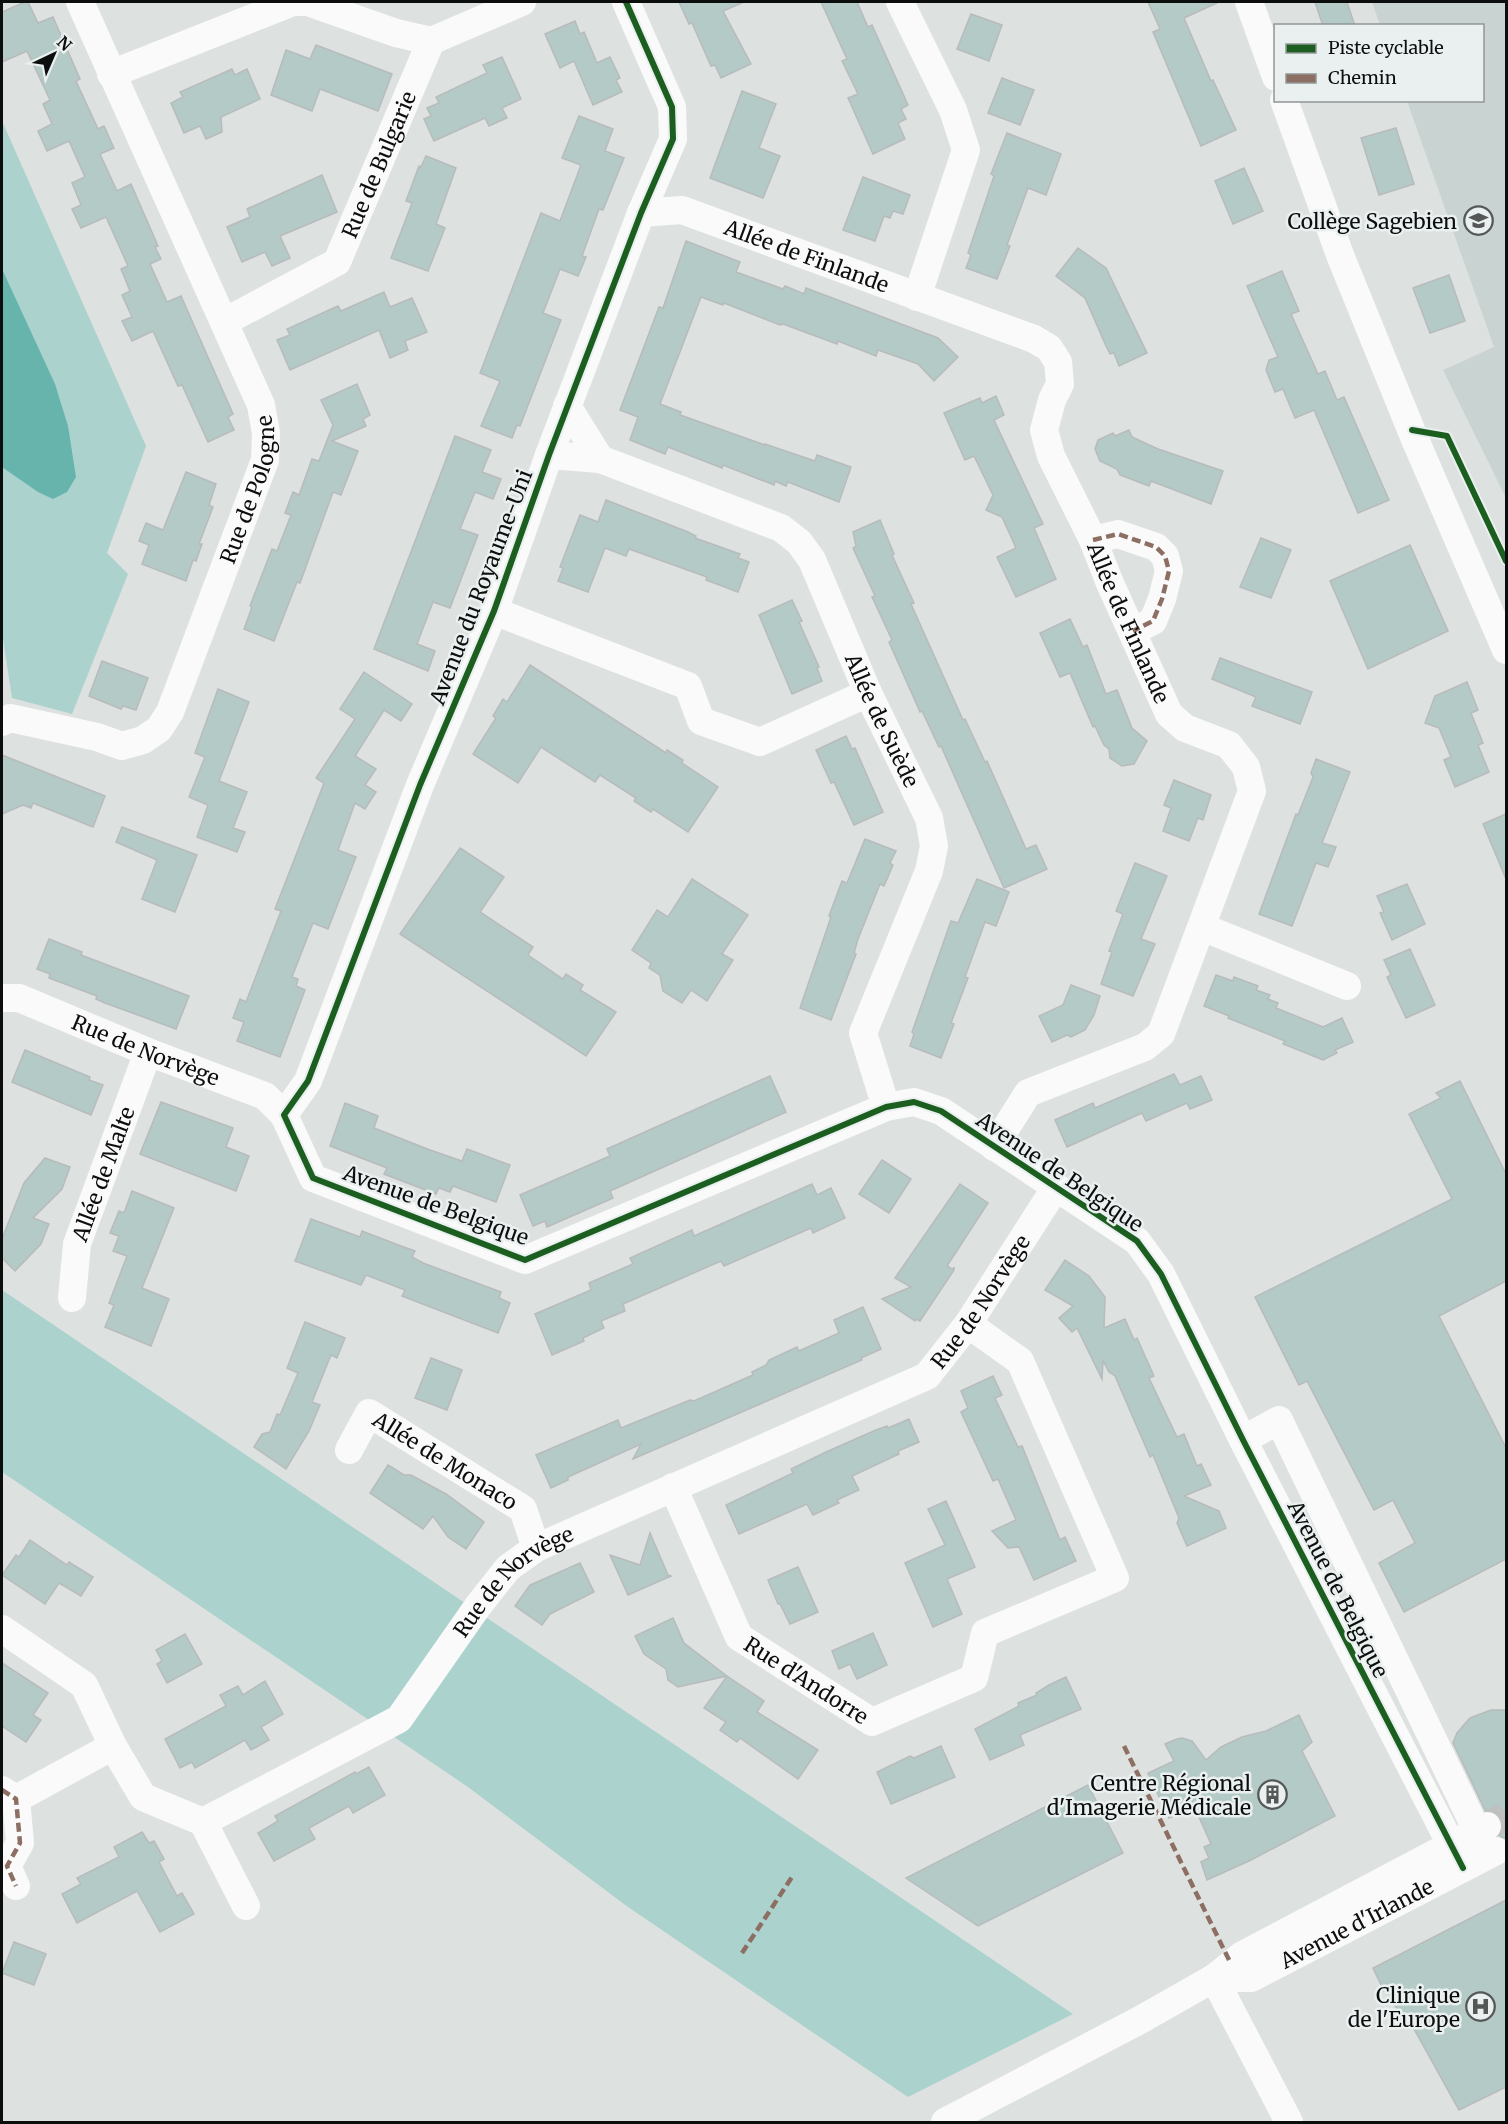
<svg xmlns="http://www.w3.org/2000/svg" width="1508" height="2124" font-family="Merriweather,serif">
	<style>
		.built { fill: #c9d4d2 }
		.green { fill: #abd2cd }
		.water { fill: #66b4ac }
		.building { fill: #b4cac7; stroke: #b8bbbb; stroke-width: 1.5 }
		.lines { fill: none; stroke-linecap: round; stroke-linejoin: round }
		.minor-tunnel { stroke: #bec1c0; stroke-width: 28; stroke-dasharray: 28 14; stroke-linecap: butt }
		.minor { stroke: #fafafa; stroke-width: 28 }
		.quiet { stroke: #8d6e63; stroke-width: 4.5; stroke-dasharray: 9 4.5; stroke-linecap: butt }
		.cycleway-casing { stroke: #e9f0ef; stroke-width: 10 }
		.cycleway { stroke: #1b5e20; stroke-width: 6 }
		.labels { text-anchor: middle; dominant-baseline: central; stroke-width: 5; stroke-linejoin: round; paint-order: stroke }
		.street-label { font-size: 21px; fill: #0c0e0d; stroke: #e9f0ef }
		.poi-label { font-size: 21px; fill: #0c0e0d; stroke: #e9f0ef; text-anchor: end }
	</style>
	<rect width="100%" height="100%" fill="#dde1e0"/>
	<path class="built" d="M1372,2H1506V498L1443,370L1494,347L1407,101L1482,100V26L1380,25Z"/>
	<g class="green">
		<path d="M2,121L146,446L107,553L128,574L72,714L12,698L2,632Z"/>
		<path d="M2,1290L1073,2014L908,2097L628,1907L468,1787L2,1472Z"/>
	</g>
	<path class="water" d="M2,269L55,384L68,426L76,477L67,492L53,499L38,492L2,467Z"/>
	<g class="building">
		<path d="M25,2H28L38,23L53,17L80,79L76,81L98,129L104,126L114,148L100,154L117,191L131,184L158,246L155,247L161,259L150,264L167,302L181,296L233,414L228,417L234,430L208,442L182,385L178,386L153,331L132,341L122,321L132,317L122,295L130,291L121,269L128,266L106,217L81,228L72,209L81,205L72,183L85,177L69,141L47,151L38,131L52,124L43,104L50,100L27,51L2,62V12Z"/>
		<path d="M679,2H744L723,11L751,64L721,78L715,65L711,66L692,23L689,24Z"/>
		<path d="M821,2H857L868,27L872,25L908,105L901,109L906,119L898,123L905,139L873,154L848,98L858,94L842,61L847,59Z"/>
		<path d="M1148,2H1219L1184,18L1211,81L1213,80L1236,130L1201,146L1153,32L1160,29Z"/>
		<path d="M1315,2H1347L1355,26H1323Z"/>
		<path d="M971,14L1002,25L989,61L957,49Z"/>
		<path d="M575,21L580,34L584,32L597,63L610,57L620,78L616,80L622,92L593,105L574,61L560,68L545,34Z"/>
		<path d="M316,45L392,74L378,111L320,89L312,111L271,95L286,50L310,59Z"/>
		<path d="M502,57L521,99L502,108L507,118L489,126L485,118L434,141L424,119L431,116L427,108L439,103L436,97L487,73L483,65Z"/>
		<path d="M232,69L235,75L247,69L260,99L221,117L222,132L206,139L200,126L184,133L171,103L183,97L180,92Z"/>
		<path d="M1002,78L1034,90L1020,125L988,113Z"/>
		<path d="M742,91L776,104L759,148L780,156L763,198L710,178Z"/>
		<path d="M579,116L613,129L605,151L624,158L603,210L599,209L582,256L586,257L578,276L560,269L543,313L561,320L520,426L517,425L512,438L481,426L500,381L480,373L541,213L560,221L581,165L562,158Z"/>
		<path d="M1396,128L1414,184L1379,195L1361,138Z"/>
		<path d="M1007,133L1061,154L1046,195L1028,188L1007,245L1010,246L997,279L966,268L971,255L968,253L994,176L991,174Z"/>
		<path d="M426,156L456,168L436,224L445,228L428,271L391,258L412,203L406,201L419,166L421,167Z"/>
		<path d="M1244,168L1263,211L1233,224L1215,181Z"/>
		<path d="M322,175L337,212L280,236L290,258L272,266L265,252L242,262L227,227L250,217L247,209Z"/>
		<path d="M863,177L910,195L903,214L893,211L890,218L884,216L875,241L843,230Z"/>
		<path d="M686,241L740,262L736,272L783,289L785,286L804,294L806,288L938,338L958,357L934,381L918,364L878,350L876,356L838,341L837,344L783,324L780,325L724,303L723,305L701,297L660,404L681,412L680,415L765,445V444L815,461L817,455L851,467L839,502L788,482L786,486L775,481L774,485L723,465L722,468L668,447L665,454L630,440L638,417L620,410L659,307L663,308Z"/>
		<path d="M1078,248L1106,268L1147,353L1119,366L1114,353L1110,354L1106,346L1085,298L1056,276Z"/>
		<path d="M1282,271L1299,311L1291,314L1318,374L1325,371L1337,400L1344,397L1389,500L1358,513L1314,410L1295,418L1283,389L1275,392L1266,370L1269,360L1278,357L1247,286Z"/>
		<path d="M1449,275L1465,321L1430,333L1413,288Z"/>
		<path d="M384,292L390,307L412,298L427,332L405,341L408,350L390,358L379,330L290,370L277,340L290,335L287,329L338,306L341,311Z"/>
		<path d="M357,384L370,415L363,419L366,426L332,441L358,451L341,495L333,492L300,583L297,582L274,641L244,629L252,607L250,606L272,549L277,551L291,515L285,513L293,492L299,495L312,459L319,461L333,425L321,400Z"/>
		<path d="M996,396L1004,415L994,420L1043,524L1034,528L1056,579L1016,597L997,557L1016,548L1002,517L986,510L993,495L974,456L965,460L944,413L980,398L982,403Z"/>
		<path d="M1129,430L1132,437L1158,449L1223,471L1211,504L1151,481L1149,486L1120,475L1117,469L1100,461L1095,449L1098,440L1113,433L1115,436Z"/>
		<path d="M455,436L491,450L482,472L501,479L493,499L475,492L460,529L478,535L450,608L433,602L417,644L435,651L428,671L374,649Z"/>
		<path d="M186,472L216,484L209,505L213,507L199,544H202L196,561L193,560L186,581L142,564L149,545L139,541L146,523L163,530Z"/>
		<path d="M606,500L688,532L696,536L695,538L740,554L738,558L749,562L738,592L706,580L707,577L629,549L626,556L605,548L588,592L558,581L563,568L560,567L580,515L598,522Z"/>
		<path d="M880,520L894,554L892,555L914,603L911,604L963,720L965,719L985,762L987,761L1026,849L1036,845L1047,869L1004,888L941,746L939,747L922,711L920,712L889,642L892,640L872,597L875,596L853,548L856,546L853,532Z"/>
		<path d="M1261,538L1291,550L1271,598L1240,587Z"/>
		<path d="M1410,545L1448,631L1368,669L1330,581Z"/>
		<path d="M792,600L802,621L799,622L819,667L817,668L822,681L792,694L759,615Z"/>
		<path d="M1070,619L1083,647L1087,645L1106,694L1117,690L1132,728L1147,741L1134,764L1122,766L1110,758L1109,749L1104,745L1095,726L1093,727L1070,673L1060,677L1040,633Z"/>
		<path d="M1220,658L1312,692L1300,724L1252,706L1256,697L1212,679Z"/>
		<path d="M102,661L148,678L136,710L123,706L121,709L89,696Z"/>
		<path d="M530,665L666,753L667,750L683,760L682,763L718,787L688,832L653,809L651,812L634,801L636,798L600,775L595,782L541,747L518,783L473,754L496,718L493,716L503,699L507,702Z"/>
		<path d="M364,672L412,704L401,721L384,710L355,756L376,769L365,785L376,792L365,809L355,803L338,850L356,857L328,929L313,923L292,977L298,979L296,986L305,990L280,1057L237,1041L244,1022L233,1018L240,999L246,1002L281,911L275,909L324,783L316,778L355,719L340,709Z"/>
		<path d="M1467,682L1478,710L1471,713L1483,743L1478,745L1489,772L1455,787L1444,760L1451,757L1439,728L1425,723L1435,696Z"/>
		<path d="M218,689L249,702L219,781L247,792L233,828L245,832L237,852L197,837L208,805L189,797L205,757L195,753Z"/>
		<path d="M846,736L852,749L855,748L883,812L854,825L834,782L831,783L816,750Z"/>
		<path d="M2,755L105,796L93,827L33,803L31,808L23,805L2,814Z"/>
		<path d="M1316,759L1350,772L1322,843L1336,847L1328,867L1316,863L1292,926L1259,914L1296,814L1298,815L1313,777L1311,773Z"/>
		<path d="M1174,780L1211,795L1203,820L1198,818L1189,841L1163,831L1171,808L1164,805Z"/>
		<path d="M1506,814V879L1483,824Z"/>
		<path d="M122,827L197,855L175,912L142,899L157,860L116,842Z"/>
		<path d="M865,839L896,851L890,863L893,865L884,886L880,884L858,939L854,953L856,954L831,1020L800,1008L831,917L829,916L842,881L847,883Z"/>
		<path d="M460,848L504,877L480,912L533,947L528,955L563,979L566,974L583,985L580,990L616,1012L586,1056L400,934Z"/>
		<path d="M1135,863L1167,876L1141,939L1155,944L1133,996L1101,984L1112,952L1109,951L1123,914L1116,911Z"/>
		<path d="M692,879L748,915L722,954L733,960L707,1001L691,990L682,1003L663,991L660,975L649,968L651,963L632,950L657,910L668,917Z"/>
		<path d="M977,879L1009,892L996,926L985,922L965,977L968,978L951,1023L954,1024L941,1058L910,1046L914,1034L912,1032L951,921L958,923Z"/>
		<path d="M1407,884L1425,924L1392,940L1380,913L1384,912L1377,896Z"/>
		<path d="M49,939L82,952L81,955L189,996L176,1029L105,1003L96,999L97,996L49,978L50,974L37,969Z"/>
		<path d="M1410,949L1435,1005L1406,1018L1387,977L1391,975L1384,960Z"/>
		<path d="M1216,975L1233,981L1234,977L1258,986L1256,990L1270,995L1268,999L1278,1003L1276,1008L1323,1027L1342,1018L1353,1042L1335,1050L1337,1053L1323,1060L1283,1044L1285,1041L1228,1018L1229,1016L1204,1006Z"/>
		<path d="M1071,985L1100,996L1094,1015L1085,1030L1071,1037L1067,1035L1052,1042L1039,1016L1063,1005Z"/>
		<path d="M25,1050L90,1077L89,1080L103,1085L91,1115L12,1082Z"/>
		<path d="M1174,1074L1180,1085L1201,1076L1212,1100L1190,1109L1187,1103L1146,1121L1142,1113L1067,1147L1055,1120L1093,1103L1095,1108Z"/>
		<path d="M770,1076L786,1112L610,1191L613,1198L547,1227L545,1221L533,1226L520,1195L610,1156L607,1149Z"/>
		<path d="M1460,1081L1506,1174V1281L1439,1316L1506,1448V1559L1404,1612L1379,1563L1415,1543L1393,1500L1374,1510L1307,1381L1299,1385L1255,1297L1452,1199L1409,1114L1441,1098L1436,1093Z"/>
		<path d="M161,1102L233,1128L226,1147L249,1156L236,1191L140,1154Z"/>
		<path d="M345,1103L378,1116L374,1128L430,1150L462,1161L467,1149L510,1165L496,1202L453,1186L450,1192L439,1188L436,1194L384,1174L387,1168L330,1146Z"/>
		<path d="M45,1158L70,1167L62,1189L33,1218L49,1224L41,1244L15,1271L2,1258V1239L24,1183Z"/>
		<path d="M882,1160L911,1179L889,1213L859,1194Z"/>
		<path d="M812,1184L817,1195L831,1188L845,1218L813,1233L811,1228L724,1266L721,1261L623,1304L625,1311L601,1321L604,1328L583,1338L584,1341L552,1355L535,1314L591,1290L589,1283L633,1264L630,1258L692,1230L694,1236Z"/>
		<path d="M960,1184L988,1203L947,1266L952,1269L954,1268V1270L920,1321L916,1319L915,1321L882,1299L911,1287L895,1278Z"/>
		<path d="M132,1191L174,1208L142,1288L169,1299L151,1346L105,1327L114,1305L109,1303L127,1256L113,1251L119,1236L110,1233L119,1211L124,1213Z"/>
		<path d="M311,1219L360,1237L362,1231L401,1246L415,1251L412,1257L423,1263L501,1292L499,1298L510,1303L498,1333L402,1296L405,1290L366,1275L361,1285L295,1261Z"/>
		<path d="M1065,1260L1089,1276L1105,1297L1104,1328L1125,1319L1134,1340L1137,1338L1154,1376L1149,1378L1177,1437L1184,1434L1197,1466L1201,1464L1211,1485L1184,1496L1219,1511L1226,1528L1187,1546L1177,1523L1179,1518L1153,1455L1150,1457L1115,1376L1109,1372L1103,1361L1102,1379L1077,1328L1072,1332L1059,1318L1073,1306L1045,1290Z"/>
		<path d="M863,1307L881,1349L861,1358L862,1360L633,1459L641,1444L568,1477V1480L551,1488L536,1455L618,1420L621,1428L690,1400L694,1401L753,1375L752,1372L766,1365L769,1360L797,1347L799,1351L839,1333L834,1320Z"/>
		<path d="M305,1322L345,1338L337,1358L331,1355L312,1402L320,1405L309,1431L286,1469L254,1447L262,1434L270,1432L277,1414L280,1415L298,1373L287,1368Z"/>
		<path d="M431,1358L462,1370L447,1410L415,1398Z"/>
		<path d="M993,1376L1002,1395L995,1398L1018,1447L1022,1446L1060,1540L1065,1537L1076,1561L1034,1580L1019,1547L1008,1548L992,1531L1016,1520L998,1479L993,1481L961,1412L968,1408L961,1391Z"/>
		<path d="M909,1419L919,1442L898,1451L899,1454L852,1476L859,1490L837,1500L839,1503L813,1515L807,1504L739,1534L726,1505L793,1473L791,1469L826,1452L876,1430L887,1426L888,1428Z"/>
		<path d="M388,1465L404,1475H411L446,1494L484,1522L466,1549L448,1537L433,1516L423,1529L370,1493Z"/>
		<path d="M946,1501L975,1567L947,1579L962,1614L933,1627L905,1563L945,1545L928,1509Z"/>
		<path d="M650,1533L668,1575L671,1576L628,1595L610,1555L640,1565Z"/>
		<path d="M30,1540L67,1565L69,1562L93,1577L81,1596L59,1583L45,1604L2,1575L16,1555L19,1557Z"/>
		<path d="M580,1563L594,1592L550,1614L542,1625L515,1606L530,1585Z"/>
		<path d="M798,1567L818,1612L790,1624L780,1604H778L768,1580Z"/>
		<path d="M673,1618L684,1643L727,1676L678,1687L668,1680L666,1669L644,1654L635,1636Z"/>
		<path d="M873,1633L887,1665L857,1679L850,1664L839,1669L832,1651Z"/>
		<path d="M185,1634L202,1664L167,1683L157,1664L162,1661L156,1650Z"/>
		<path d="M2,1663L48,1693L33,1715L41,1720L26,1742L2,1726Z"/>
		<path d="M727,1676L764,1701L757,1712L818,1750L798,1779L740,1738L737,1742L720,1730L726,1722L704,1708Z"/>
		<path d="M1066,1677L1081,1709L1020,1735L1024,1745L990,1760L975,1729L1019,1706L1018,1703L1037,1695L1036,1693L1049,1685Z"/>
		<path d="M265,1681L283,1714L261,1727L269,1740L251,1750L245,1740L195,1768L192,1762L180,1768L165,1739L226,1706L220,1695L238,1686L243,1695Z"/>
		<path d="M1491,1710H1506V1839L1500,1836L1503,1827L1501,1818L1495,1812L1485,1810L1453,1743L1457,1733L1470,1718Z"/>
		<path d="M1299,1715L1312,1742L1302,1751L1335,1816L1251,1860L1207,1880L1201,1862L1209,1858L1204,1847L1211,1844L1194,1806L1169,1818L1148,1773L1174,1761L1165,1744L1177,1739L1182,1738L1192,1741L1206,1760L1221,1747L1242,1737L1266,1731Z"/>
		<path d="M941,1746L955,1777L891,1804L877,1772L910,1756L914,1758Z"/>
		<path d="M369,1767L385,1795L353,1813L349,1806L309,1828L315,1839L274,1861L258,1833L278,1821L275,1816L355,1772L356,1774Z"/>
		<path d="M1088,1785L1123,1853L978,1926L906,1878Z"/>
		<path d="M142,1832L149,1843L154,1841L164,1859L159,1862L177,1896L182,1893L194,1914L160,1932L137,1891L77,1923L62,1894L81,1884L77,1878L119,1857L114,1847Z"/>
		<path d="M1506,1900V2087L1459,2110L1409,2020L1404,2023L1387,1990L1384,1991L1373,1968Z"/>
		<path d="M14,1942L46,1954L34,1985L2,1973Z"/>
	</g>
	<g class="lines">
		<path class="minor-tunnel" d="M1487,1826L1506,1816"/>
		<g class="minor">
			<path d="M626,2L672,107L673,139L641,213L549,455L494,611L420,785L308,1081L284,1115L313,1178L525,1260L886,1107L914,1102L941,1111L1137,1241L1161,1274L1243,1440L1463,1868"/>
			<path d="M900,2L953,110L966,150L917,297"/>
			<path d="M1249,2L1276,77"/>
			<path d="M111,74L293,2H308L396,33L431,41"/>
			<path d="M1284,100L1340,255L1414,437L1506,650"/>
			<path id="s1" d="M641,213L682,210L1034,339L1049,348L1058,362L1060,384L1052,400L1044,430L1051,456L1093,540L1109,581L1169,714L1185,728L1229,745L1246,767L1252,791L1161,1034L1145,1047L1028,1093L994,1147"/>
			<path id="s2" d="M224,322L337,262L431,41L522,2"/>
			<path d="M567,406L600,459"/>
			<path id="s3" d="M549,455L600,459L781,528L799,542L812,560L868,693L929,818L934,846L929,871L863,1033L886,1107"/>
			<path d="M1093,540L1118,534L1156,547L1165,556L1169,571L1162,599L1153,621L1133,631"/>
			<path d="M494,611L688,686L701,721L760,742L868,693"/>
			<path id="s4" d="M2,722L10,718L97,737L122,746L143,740L159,729L170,712L265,460L266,433L261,405L80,2"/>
			<path d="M1202,927L1347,986"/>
			<path id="s5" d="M2,998H19L148,1052L265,1096L284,1115"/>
			<path id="s6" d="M72,1298L77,1244L148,1052"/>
			<path d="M1243,1440L1279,1420L1477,1831"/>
			<path id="s7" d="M349,1450L369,1413L523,1509L536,1548"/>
			<path id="s8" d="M673,1487L739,1637L872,1722L974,1678L985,1633L1115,1578L1020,1361L968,1324"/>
			<path id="s9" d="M2,1629L84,1685L113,1746L143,1797L203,1822L399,1719L478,1606L508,1568L536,1548L927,1376L968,1324L1056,1187"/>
			<path d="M2,1790L16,1799L20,1843L7,1866L16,1886"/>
			<path d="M16,1799L113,1746"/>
			<path d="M203,1822L246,1906"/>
			<path id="s10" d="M1214,1978H1251L1496,1851"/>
			<path d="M1214,1978L1289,2122"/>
			<path d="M945,2122L1140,2020L1214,1978L1241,1956L1487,1826"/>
		</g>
		<g class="quiet">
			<path d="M1093,540L1118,534L1156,547L1165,556L1169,571L1162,599L1153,621L1133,631"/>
			<path d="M1124,1746L1231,1964"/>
			<path d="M2,1790L16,1799L20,1843L7,1866L16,1886"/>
			<path d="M742,1953L794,1874"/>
		</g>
		<defs>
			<g id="cycleway">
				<path d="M626,2L672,107L673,139L641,213L549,455L494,611L420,785L308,1081L284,1115L313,1178L525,1260L886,1107L914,1102L941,1111L1137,1241L1161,1274L1243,1440L1463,1868"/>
				<path d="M1412,430L1447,436L1506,561"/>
			</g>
		</defs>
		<use href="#cycleway" class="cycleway-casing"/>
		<use href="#cycleway" class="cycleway"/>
	</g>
	<defs>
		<symbol id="school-ring" viewBox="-11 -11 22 22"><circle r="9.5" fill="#e9f0ef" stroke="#555857" stroke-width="1.5"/><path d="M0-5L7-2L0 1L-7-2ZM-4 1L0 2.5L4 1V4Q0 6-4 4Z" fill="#555857"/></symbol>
		<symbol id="building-ring" viewBox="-11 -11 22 22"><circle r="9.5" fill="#e9f0ef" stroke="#555857" stroke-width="1.5"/><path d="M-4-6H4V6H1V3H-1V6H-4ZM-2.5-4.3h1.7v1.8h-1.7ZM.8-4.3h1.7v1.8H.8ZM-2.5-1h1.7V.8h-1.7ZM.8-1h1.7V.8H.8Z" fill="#555857"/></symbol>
		<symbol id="hospital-ring" viewBox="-11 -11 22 22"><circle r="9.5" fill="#e9f0ef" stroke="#555857" stroke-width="1.5"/><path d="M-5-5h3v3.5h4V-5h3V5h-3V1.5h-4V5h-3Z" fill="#555857"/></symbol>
	</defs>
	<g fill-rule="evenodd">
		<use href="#school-ring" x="1462" y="204" width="33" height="33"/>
		<use href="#building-ring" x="1256" y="1778" width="33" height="33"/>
		<use href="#hospital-ring" x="1464" y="1990" width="33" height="33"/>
	</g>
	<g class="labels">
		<g class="street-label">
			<text stroke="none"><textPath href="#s2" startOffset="234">Rue de Bulgarie</textPath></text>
			<text stroke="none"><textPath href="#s1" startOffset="174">Allée de Finlande</textPath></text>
			<text stroke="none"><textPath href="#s4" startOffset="423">Rue de Pologne</textPath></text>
			<text transform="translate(481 587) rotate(-69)">Avenue du Royaume-Uni</text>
			<text stroke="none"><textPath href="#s1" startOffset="732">Allée de Finlande</textPath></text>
			<text stroke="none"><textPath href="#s3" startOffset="465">Allée de Suède</textPath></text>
			<text stroke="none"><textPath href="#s5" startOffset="154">Rue de Norvège</textPath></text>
			<text transform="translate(1060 1172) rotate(34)">Avenue de Belgique</text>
			<text stroke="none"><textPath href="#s6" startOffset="129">Allée de Malte</textPath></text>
			<text transform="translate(436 1205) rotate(20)">Avenue de Belgique</text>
			<text stroke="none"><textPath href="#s9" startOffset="1252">Rue de Norvège</textPath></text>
			<text stroke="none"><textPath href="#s7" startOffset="132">Allée de Monaco</textPath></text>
			<text stroke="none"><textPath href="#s9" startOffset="694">Rue de Norvège</textPath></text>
			<text transform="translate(1338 1589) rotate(63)">Avenue de Belgique</text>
			<text stroke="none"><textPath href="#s8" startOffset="244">Rue d'Andorre</textPath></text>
			<text stroke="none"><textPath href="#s10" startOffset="156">Avenue d'Irlande</textPath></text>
		</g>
		<g class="poi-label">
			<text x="1457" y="221">Collège Sagebien</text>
			<text x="1251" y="1783">Centre Régional<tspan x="1251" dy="24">d'Imagerie Médicale</tspan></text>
			<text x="1460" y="1995">Clinique<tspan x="1460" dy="24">de l'Europe</tspan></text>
		</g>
	</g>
	<rect width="1508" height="2124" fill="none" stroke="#0c0e0d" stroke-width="6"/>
	<rect x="1274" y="24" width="210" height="78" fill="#e9f0ef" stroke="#919695" stroke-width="1.5"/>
	<rect x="1286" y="44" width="30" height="9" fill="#1b5e20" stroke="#919695" stroke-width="1.5"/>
	<text x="1328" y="54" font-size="18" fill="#0c0e0d">Piste cyclable</text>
	<rect x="1286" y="74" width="30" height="9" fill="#8d6e63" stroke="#919695" stroke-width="1.5"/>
	<text x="1328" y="84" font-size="18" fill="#0c0e0d">Chemin</text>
	<g transform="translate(54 54) rotate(44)" stroke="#e9f0ef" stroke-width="4.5" paint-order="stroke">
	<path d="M0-4.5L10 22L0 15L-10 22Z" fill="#0c0e0d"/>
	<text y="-9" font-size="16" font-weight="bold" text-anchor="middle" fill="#0c0e0d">N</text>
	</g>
</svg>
